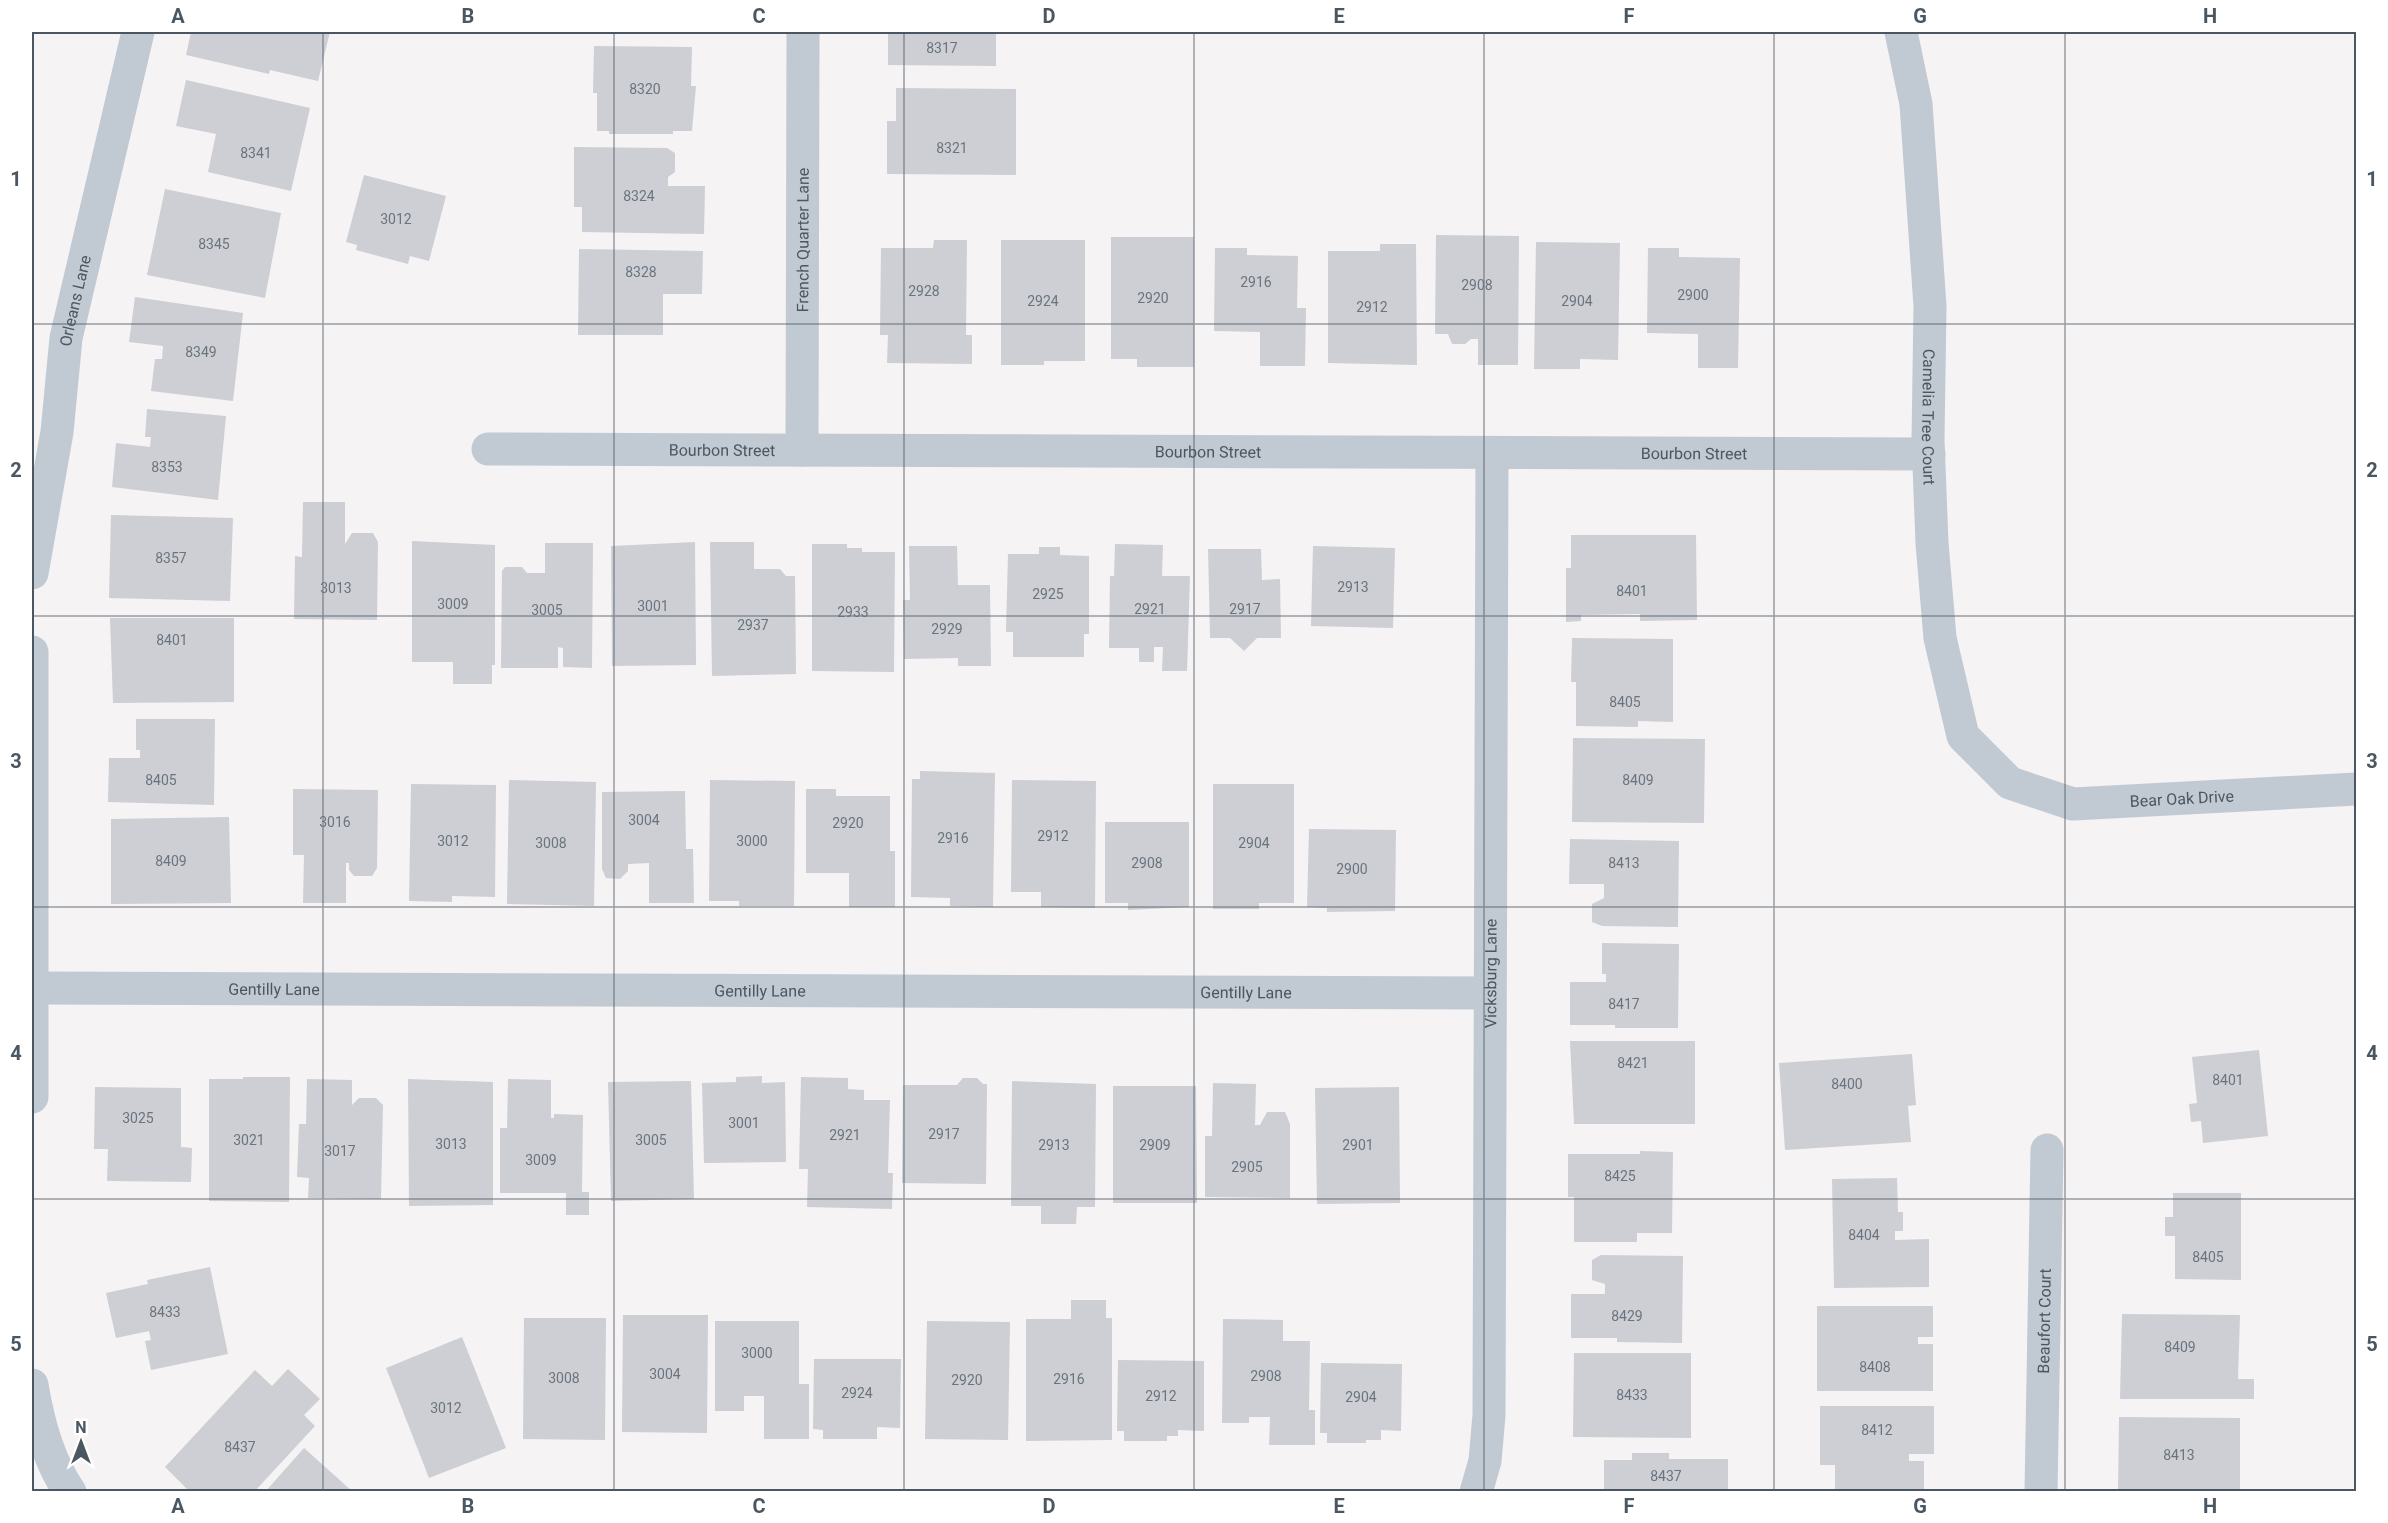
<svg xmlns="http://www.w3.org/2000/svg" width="2388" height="1523" font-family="Roboto,sans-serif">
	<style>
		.building { fill: #cdcfd5 }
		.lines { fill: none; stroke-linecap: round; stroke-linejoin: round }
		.minor { stroke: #c1cad2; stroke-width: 33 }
		.grid { fill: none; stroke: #4a5661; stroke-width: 1.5; stroke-opacity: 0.55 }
		.labels { text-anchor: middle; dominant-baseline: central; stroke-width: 5; stroke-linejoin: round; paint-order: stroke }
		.number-label { font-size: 14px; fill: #6b747e }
		.street-label { font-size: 16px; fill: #4a5661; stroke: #fff }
		.neatline { fill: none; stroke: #4a5661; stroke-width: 2 }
		.grid-label { font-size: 20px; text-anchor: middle; font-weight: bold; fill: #4a5661 }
	</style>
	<rect width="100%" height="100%" fill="#f5f3f3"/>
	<g class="building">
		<path d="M191,32H330L318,81L270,70L269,74L186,55Z"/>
		<path d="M888,32H996V66L888,65Z"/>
		<path d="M594,46L692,47L691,86H696L692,131H673V134H609V131H597V93H593Z"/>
		<path d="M186,80L310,108L291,191L208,172L216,134L176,126Z"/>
		<path d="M896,88L1016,89V175L887,174V121H896Z"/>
		<path d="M574,147L667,148L675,153V172L668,177V186H705L704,234L582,232V207H574Z"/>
		<path d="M364,175L446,196L429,261L410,256L408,264L356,250L357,245L346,242Z"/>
		<path d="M165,189L281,213L265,298L147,275Z"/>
		<path d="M1436,235L1519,236L1518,365H1478V339H1471L1465,344H1452L1448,334H1435Z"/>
		<path d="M1111,237H1194V367H1137V359H1111Z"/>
		<path d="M934,240H967L966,335H972V364L887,363L888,335H880L881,248H933Z"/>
		<path d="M1001,240H1085V361H1044V365H1001Z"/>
		<path d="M1536,242L1620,243L1618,360L1580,359V369H1534Z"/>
		<path d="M1380,244H1416L1417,365L1328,363V251H1380Z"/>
		<path d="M1215,248H1247V255L1298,256L1297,308H1306L1305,366H1260V332L1214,331Z"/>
		<path d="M1648,248H1679V257L1740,258L1738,368H1698V334L1647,333Z"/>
		<path d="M579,249L703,251L702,294H663V335H578Z"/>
		<path d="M135,297L243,313L233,401L151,391L155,359H162L163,346L129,342Z"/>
		<path d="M147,409L226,416L218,500L112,487L116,443L150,447L151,437H145Z"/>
		<path d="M303,502H345V544L352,533H373L378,542L377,620L294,619L295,556L302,557Z"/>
		<path d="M111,515L233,518L230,601L109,598Z"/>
		<path d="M1571,535H1696L1697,620L1640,621V614L1581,615V621L1566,622V568H1571Z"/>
		<path d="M412,541L495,545V665H492V684H453V662H412Z"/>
		<path d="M695,542L696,665L612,666L611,546Z"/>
		<path d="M710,542H754V569H780L786,576H795L796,674L712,676Z"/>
		<path d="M545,543H593L592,668L563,667V648L558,647V668H501L502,571L505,567H522L527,573H545Z"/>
		<path d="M812,544H847V548H862V552H895L894,672L812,671Z"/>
		<path d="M1115,544L1163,545L1162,576H1190L1187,671H1162L1163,647H1154V662H1139V648H1109L1110,576H1114Z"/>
		<path d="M909,546H957L958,585H990L991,666H958V658L904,659L903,600H910Z"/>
		<path d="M1313,546L1395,548L1393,628L1311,626Z"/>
		<path d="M1039,547H1060V555L1089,556V634H1084V657H1013V632H1006L1008,554H1039Z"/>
		<path d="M1208,549H1261L1262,580L1280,579L1281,638H1257L1244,651L1230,638H1210Z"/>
		<path d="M110,618H234V702L113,703Z"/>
		<path d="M1572,638L1673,639V722L1638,721V727L1576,726V682H1571Z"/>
		<path d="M136,719H215L214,805L108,802L109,758H140V750H136Z"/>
		<path d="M1573,738L1705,739L1704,823L1572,822Z"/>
		<path d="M920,771L995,773L993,907L950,906V898L911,897L912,779H920Z"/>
		<path d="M509,780L596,782L594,906L507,904Z"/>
		<path d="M710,780L795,781L794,906H739V901H709Z"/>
		<path d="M1012,780L1096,781L1095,908L1041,907V892H1011Z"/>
		<path d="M411,784L496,785L495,897L452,896V902L409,901Z"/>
		<path d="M1213,784H1294V903H1259V909H1213Z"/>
		<path d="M293,789L378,790L377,868L372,876H354L349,870V863H346V903H303L304,855H293Z"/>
		<path d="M806,789H836V796H890V851H895V907H849V873H806Z"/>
		<path d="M685,791L686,849H693L694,903H649V863L628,864V871L620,879L606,878L602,869V792Z"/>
		<path d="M229,817L231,903L111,904V819Z"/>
		<path d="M1105,822H1189V907L1128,910V903H1105Z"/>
		<path d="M1309,829L1396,830L1395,911L1327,912V908L1307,907Z"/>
		<path d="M1570,839L1679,841L1678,927L1602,926L1592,922V904L1604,898V884H1569Z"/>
		<path d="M1602,943L1679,944L1678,1028H1615V1025H1570V982H1606V974H1602Z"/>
		<path d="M1570,1041H1695V1124H1574Z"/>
		<path d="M2259,1050L2268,1136L2203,1143L2201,1121L2191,1122L2189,1104L2197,1103L2192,1057Z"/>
		<path d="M1912,1054L1916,1105L1908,1106L1911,1142L1785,1150L1779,1063Z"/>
		<path d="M762,1076V1083L785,1082L786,1162L704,1163L702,1083L736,1082V1077Z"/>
		<path d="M243,1077H290L289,1202L209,1201V1079H243Z"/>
		<path d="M801,1077L848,1078V1089L864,1090V1100H890L888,1173H893L892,1209L807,1207L808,1169H799Z"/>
		<path d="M963,1078H977L983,1084H987L986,1184L902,1183L903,1085H957Z"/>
		<path d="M307,1079L352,1080V1105L359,1098H376L383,1105L381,1199L308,1198L309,1178L297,1177L299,1124H306Z"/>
		<path d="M408,1079L493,1082V1205L409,1206Z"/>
		<path d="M508,1079L551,1080V1118H554V1114L583,1115L582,1192H589V1215H566V1193H500V1128H507Z"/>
		<path d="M691,1081L694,1199L611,1201L608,1082Z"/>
		<path d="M1012,1081L1096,1084L1095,1207H1077L1076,1224H1041V1206H1011Z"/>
		<path d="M1213,1083L1256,1084L1255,1125H1260L1267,1112H1285L1290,1124V1198L1205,1197V1136H1212Z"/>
		<path d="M1113,1086H1196L1197,1203H1113Z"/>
		<path d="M95,1087L181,1088V1147L192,1148L191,1182L107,1181L108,1149H94Z"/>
		<path d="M1399,1087L1400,1203L1317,1204L1315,1088Z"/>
		<path d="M1640,1151L1673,1152L1672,1233H1637V1242H1574V1197H1568V1154H1640Z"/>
		<path d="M1897,1178L1898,1212H1903V1231H1895V1240L1929,1239V1287L1834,1288L1832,1179Z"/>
		<path d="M2173,1193H2241V1280L2175,1279V1236H2165V1217H2173Z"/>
		<path d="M1601,1255L1683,1256L1682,1343L1617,1342V1338H1571V1294H1605V1284L1592,1280V1260Z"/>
		<path d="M210,1267L228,1354L151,1370L145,1341L151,1340L149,1331L116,1338L106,1293L148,1284L147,1280Z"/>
		<path d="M1071,1300H1106V1318H1112V1440L1026,1441V1319H1071Z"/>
		<path d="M1817,1306H1933V1337H1918V1344H1933V1391H1817Z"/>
		<path d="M2122,1314L2240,1315L2238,1379H2254V1399H2120Z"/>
		<path d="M623,1315H708L707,1433L622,1432Z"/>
		<path d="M524,1318H606L605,1440L523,1439Z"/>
		<path d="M1223,1319L1283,1320V1341H1310L1309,1410H1315V1445H1269L1270,1417H1249V1423H1222Z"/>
		<path d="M715,1321H799V1384H809V1439H764V1396H744V1411H715Z"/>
		<path d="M927,1321L1010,1322L1008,1440L925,1439Z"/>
		<rect x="2354" y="1328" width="2" height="69"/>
		<path d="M462,1337L506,1448L429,1478L386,1368Z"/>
		<path d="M1574,1353H1691V1438L1573,1437Z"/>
		<path d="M814,1359H901L900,1428L877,1427V1439H823V1430L813,1429Z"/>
		<path d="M1118,1360L1204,1361V1431L1178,1430V1436H1167V1441H1124V1431H1117Z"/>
		<path d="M1321,1363L1402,1364L1401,1431L1381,1430V1440H1366V1443H1327V1433H1320Z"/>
		<path d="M288,1369L320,1399L304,1415L315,1426L254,1492H190L165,1467L255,1370L272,1386Z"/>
		<path d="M1820,1406H1934V1454H1909V1461H1924V1491H1835V1465H1820Z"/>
		<path d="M2119,1417L2240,1418V1492H2118Z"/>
		<path d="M304,1448L353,1492H265Z"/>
		<path d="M1632,1453H1669V1459H1728V1492H1604V1460H1632Z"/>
	</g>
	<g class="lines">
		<g class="minor">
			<path id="s1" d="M1901,32L1916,104L1930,306L1928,440L1932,543L1940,638L1963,736L2010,783L2073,804L2356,789"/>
			<path id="s2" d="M488,449L1929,454"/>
			<path id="s3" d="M802,450L803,32"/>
			<path id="s4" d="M32,573L57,432L66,338L138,32"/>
			<path d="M32,652V1097"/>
			<path id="s5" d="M34,988L1488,993"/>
			<path d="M32,1385C38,1422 48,1461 70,1492"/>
			<path id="s6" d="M1476,1492L1485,1461L1489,1415L1492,453"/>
			<path id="s7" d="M2041,1492L2047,1150"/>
		</g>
	</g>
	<path class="grid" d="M323,32V1492M614,32V1492M904,32V1492M1194,32V1492M1484,32V1492M1774,32V1492M2065,32V1492M32,324H2356M32,616H2356M32,907H2356M32,1199H2356"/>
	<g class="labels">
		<g class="number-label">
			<text x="942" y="48">8317</text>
			<text x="645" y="89">8320</text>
			<text x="952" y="148">8321</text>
			<text x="256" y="153">8341</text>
			<text x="639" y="196">8324</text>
			<text x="396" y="219">3012</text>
			<text x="214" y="244">8345</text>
			<text x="641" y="272">8328</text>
			<text x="1256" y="282">2916</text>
			<text x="1477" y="285">2908</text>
			<text x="924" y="291">2928</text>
			<text x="1693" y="295">2900</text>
			<text x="1153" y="298">2920</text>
			<text x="1043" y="301">2924</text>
			<text x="1577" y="301">2904</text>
			<text x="1372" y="307">2912</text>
			<text x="201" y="352">8349</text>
			<text x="167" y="467">8353</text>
			<text x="171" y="558">8357</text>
			<text x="1353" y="587">2913</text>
			<text x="336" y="588">3013</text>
			<text x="1632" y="591">8401</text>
			<text x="1048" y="594">2925</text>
			<text x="453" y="604">3009</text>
			<text x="653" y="606">3001</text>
			<text x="1150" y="609">2921</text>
			<text x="1245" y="609">2917</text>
			<text x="547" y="610">3005</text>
			<text x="853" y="612">2933</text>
			<text x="753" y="625">2937</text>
			<text x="947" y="629">2929</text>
			<text x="172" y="640">8401</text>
			<text x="1625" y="702">8405</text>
			<text x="161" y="780">8405</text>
			<text x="1638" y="780">8409</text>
			<text x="644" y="820">3004</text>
			<text x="335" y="822">3016</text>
			<text x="848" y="823">2920</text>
			<text x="1053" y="836">2912</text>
			<text x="953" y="838">2916</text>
			<text x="453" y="841">3012</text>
			<text x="752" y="841">3000</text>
			<text x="551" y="843">3008</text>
			<text x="1254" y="843">2904</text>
			<text x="171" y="861">8409</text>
			<text x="1147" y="863">2908</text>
			<text x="1624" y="863">8413</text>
			<text x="1352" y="869">2900</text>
			<text x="1624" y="1004">8417</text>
			<text x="1633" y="1063">8421</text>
			<text x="2228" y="1080">8401</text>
			<text x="1847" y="1084">8400</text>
			<text x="138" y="1118">3025</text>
			<text x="744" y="1123">3001</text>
			<text x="944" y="1134">2917</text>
			<text x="845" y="1135">2921</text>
			<text x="249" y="1140">3021</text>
			<text x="651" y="1140">3005</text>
			<text x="451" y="1144">3013</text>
			<text x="1054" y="1145">2913</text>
			<text x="1155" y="1145">2909</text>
			<text x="1358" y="1145">2901</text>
			<text x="340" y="1151">3017</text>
			<text x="541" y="1160">3009</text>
			<text x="1247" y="1167">2905</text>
			<text x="1620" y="1176">8425</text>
			<text x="1864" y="1235">8404</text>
			<text x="2208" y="1257">8405</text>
			<text x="165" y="1312">8433</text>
			<text x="1627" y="1316">8429</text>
			<text x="2180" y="1347">8409</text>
			<text x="757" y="1353">3000</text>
			<text x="1875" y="1367">8408</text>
			<text x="665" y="1374">3004</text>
			<text x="1266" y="1376">2908</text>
			<text x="564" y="1378">3008</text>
			<text x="1069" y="1379">2916</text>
			<text x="967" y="1380">2920</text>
			<text x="857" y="1393">2924</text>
			<text x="1632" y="1395">8433</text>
			<text x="1161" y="1396">2912</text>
			<text x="1361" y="1397">2904</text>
			<text x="446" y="1408">3012</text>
			<text x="1877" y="1430">8412</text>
			<text x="240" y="1447">8437</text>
			<text x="2179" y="1455">8413</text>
			<text x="1666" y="1476">8437</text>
		</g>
		<g class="street-label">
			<text stroke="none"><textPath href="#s3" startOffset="210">French Quarter Lane</textPath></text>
			<text stroke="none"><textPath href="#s4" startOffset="276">Orleans Lane</textPath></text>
			<text stroke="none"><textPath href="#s1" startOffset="387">Camelia Tree Court</textPath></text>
			<text stroke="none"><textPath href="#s2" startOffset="234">Bourbon Street</textPath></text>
			<text stroke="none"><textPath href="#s2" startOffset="720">Bourbon Street</textPath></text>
			<text stroke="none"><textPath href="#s2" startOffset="1206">Bourbon Street</textPath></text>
			<text stroke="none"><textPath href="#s1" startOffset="951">Bear Oak Drive</textPath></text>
			<text stroke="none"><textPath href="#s6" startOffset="520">Vicksburg Lane</textPath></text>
			<text stroke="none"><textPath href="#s5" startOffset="240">Gentilly Lane</textPath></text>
			<text stroke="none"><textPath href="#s5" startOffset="726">Gentilly Lane</textPath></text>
			<text stroke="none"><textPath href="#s5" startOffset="1212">Gentilly Lane</textPath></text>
			<text stroke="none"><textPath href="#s7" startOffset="171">Beaufort Court</textPath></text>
		</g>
	</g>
	<rect width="2388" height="1523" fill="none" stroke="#ffffff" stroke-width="66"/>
	<g transform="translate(81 1442)" stroke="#ffffff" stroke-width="4.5" paint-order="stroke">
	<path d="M0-4.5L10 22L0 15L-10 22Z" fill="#4a5661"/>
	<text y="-9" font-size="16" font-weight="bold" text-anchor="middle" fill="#4a5661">N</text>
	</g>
	<rect x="33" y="33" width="2322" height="1457" class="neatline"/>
	<g class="grid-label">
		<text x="178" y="23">A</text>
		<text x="468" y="23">B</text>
		<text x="759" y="23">C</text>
		<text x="1049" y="23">D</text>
		<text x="1339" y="23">E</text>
		<text x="1629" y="23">F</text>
		<text x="1920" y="23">G</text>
		<text x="2210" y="23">H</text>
		<text x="16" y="186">1</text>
		<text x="2372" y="186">1</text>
		<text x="16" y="477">2</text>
		<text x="2372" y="477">2</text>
		<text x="16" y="768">3</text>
		<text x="2372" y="768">3</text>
		<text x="16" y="1060">4</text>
		<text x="2372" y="1060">4</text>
		<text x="16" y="1351">5</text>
		<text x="2372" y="1351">5</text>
		<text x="178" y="1513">A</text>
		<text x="468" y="1513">B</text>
		<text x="759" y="1513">C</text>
		<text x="1049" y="1513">D</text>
		<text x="1339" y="1513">E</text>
		<text x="1629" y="1513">F</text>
		<text x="1920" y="1513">G</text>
		<text x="2210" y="1513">H</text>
	</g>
</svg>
